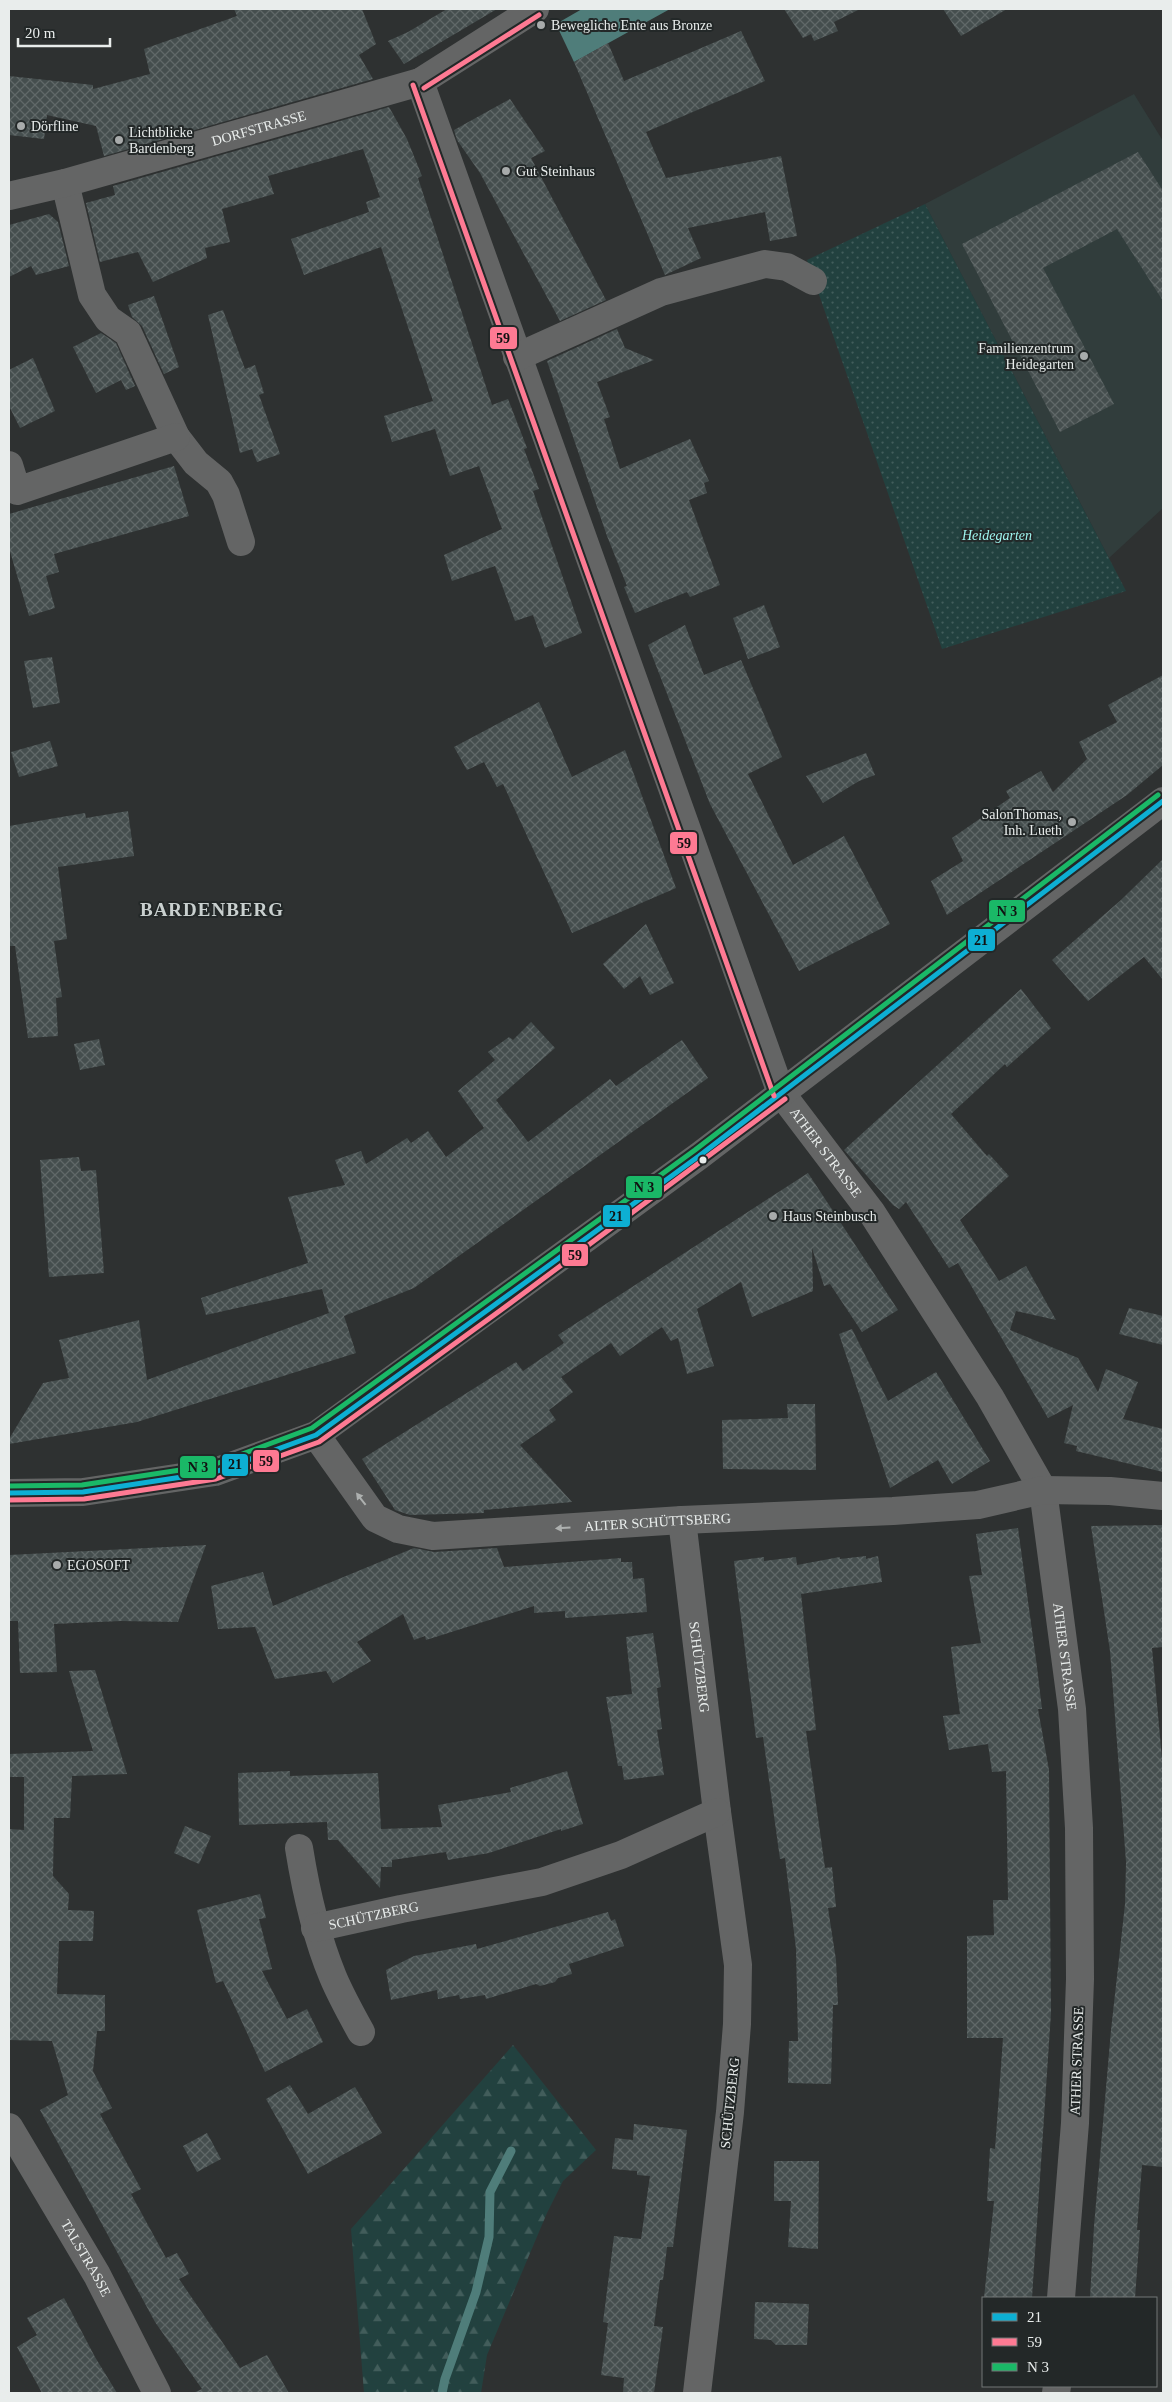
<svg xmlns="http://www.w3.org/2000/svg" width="1172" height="2402" font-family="Georgia,serif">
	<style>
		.built { fill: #313d3c }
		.grass { fill: url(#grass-dots) }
		.forest { fill: url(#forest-firs) }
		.water { fill: #4f7d7a }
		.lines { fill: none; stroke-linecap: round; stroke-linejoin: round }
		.stream { stroke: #4f7d7a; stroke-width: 9 }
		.building { fill: url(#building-cross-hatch) }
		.minor { stroke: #646565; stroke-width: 28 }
		.bus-1-casing { stroke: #232828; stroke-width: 9 }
		.bus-2-casing { stroke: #232828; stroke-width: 9 }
		.bus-3-casing { stroke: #232828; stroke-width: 9 }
		.bus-1 { stroke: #0dafd3; stroke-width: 5 }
		.bus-2 { stroke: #fe7a93; stroke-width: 5 }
		.bus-3 { stroke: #1ab867; stroke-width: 5 }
		.oneway { fill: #adb0af }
		.poi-dot { fill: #a8abab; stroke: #232828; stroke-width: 2 }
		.bus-dot { fill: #e9edec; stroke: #232828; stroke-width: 2 }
		.labels { text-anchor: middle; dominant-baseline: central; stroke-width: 4; stroke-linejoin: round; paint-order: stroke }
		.poi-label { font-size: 14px; fill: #e9edec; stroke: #232828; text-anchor: start }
		.street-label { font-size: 14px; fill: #e9edec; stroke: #232828 }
		.park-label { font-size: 14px; font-style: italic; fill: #9ef5ef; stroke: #232828 }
		.district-label { font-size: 19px; font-weight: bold; letter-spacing: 1px; fill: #c9d0cf; stroke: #232828 }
		.line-badge { stroke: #232828; stroke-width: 2 }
		.pale-badge-label { font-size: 14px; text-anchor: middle; font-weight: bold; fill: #111 }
	</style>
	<defs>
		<pattern id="grass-dots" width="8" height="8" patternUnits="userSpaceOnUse" patternTransform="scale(1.25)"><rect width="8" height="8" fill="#22413f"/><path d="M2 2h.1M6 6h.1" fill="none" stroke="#425d5b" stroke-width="1.8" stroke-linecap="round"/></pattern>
		<pattern id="forest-firs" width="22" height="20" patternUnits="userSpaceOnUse" patternTransform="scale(1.25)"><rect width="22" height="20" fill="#22413f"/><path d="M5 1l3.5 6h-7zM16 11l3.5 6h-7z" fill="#425d5b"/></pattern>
		<pattern id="building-cross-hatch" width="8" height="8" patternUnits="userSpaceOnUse" patternTransform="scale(1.25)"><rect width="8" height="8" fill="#454e4e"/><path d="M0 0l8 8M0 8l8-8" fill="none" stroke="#606868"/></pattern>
	</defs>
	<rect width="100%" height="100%" fill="#2e3131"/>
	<path class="built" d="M1134,94L1163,141V508L1109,558L925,204Z"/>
	<path class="grass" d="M925,204L1126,591L942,649L807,260Z"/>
	<path class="forest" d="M513,2045L596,2150L563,2181L547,2213L487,2355L481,2393H364L351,2229Z"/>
	<path class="water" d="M582,9H670L574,62L556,24Z"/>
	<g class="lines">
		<path class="stream" d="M442,2393L445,2379L476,2292L489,2237L490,2192L511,2151"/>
	</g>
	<g class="building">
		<path d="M234,9H362L376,44L359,55L373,79L104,156L96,126L47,115L44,139L9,135V76L93,85V89L150,74L144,49L237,16Z"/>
		<path d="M447,9H497L404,64L388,41L408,32Z"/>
		<path d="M784,9H860L834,22L838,31L814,41L811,34L803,38Z"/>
		<path d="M943,9H1007L961,36Z"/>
		<path d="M741,31L765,81L646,132L666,178L781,156L797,236L770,241L765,212L688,228L701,258L665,275L574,62L608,43L624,81Z"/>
		<path d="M510,99L545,151L531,158L606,300L560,321L480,173L457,140L454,130Z"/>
		<path d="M389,107L407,139L422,176L418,178L492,405L508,399L527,448L524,449L539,489L533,491L582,633L545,648L533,615L515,621L495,566L452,581L444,555L502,529L479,466L450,476L435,429L392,442L384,416L433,401L381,247L304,275L291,239L369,212L366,202L380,197L363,149L268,176L274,194L222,209L230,242L205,248L207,258L153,282L138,252L100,262L86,203L115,195L113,186Z"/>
		<path d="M1138,152L1163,191V301L1117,229L1043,268L1114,404L1060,432L962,244Z"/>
		<path d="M49,214L58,222L69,266L36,275L31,266L9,277V225Z"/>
		<path d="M154,296L179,367L164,374L142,326L132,317L128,305Z"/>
		<path d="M223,310L245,369L255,365L264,393L259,395L280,454L257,462L252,449L240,453L208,315Z"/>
		<path d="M617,329L625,348L654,360L597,382L610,417L604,419L620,469L690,439L709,481L704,483L707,493L689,500L720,585L690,597L687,592L635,613L624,587L627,586L607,536L547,361Z"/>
		<path d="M101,333L116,343L135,386L126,390L121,380L96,393L73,347Z"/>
		<path d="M33,358L55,411L20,428L9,406V370Z"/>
		<path d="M174,466L189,516L54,554L59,572L46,576L55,608L29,616L9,548V514Z"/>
		<path d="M764,605L780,647L748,659L733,618Z"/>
		<path d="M685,625L704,675L741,660L782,757L748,774L793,865L844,836L890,924L799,971L710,804L648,645Z"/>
		<path d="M52,657L60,703L33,708L24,661Z"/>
		<path d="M1163,675V765L1127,795L947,915L931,881L963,861L952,838L1010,798L1006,791L1041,771L1053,792L1087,759L1079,742L1117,722L1108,705Z"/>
		<path d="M539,702L572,777L625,750L676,888L572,933L503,784L497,787L484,762L467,770L454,747Z"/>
		<path d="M50,741L58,766L19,777L11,752Z"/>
		<path d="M866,753L875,775L859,781L823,803L806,776Z"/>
		<path d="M128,811L134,856L58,867L67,939L54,941L62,997L56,998L58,1036L28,1038L15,946H9V826L85,813L86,818Z"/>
		<path d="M1163,859V980L1144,957L1088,1001L1052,960L1121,900Z"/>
		<path d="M646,924L674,983L650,995L640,976L624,989L603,964Z"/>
		<path d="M1021,989L1051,1028L1007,1067L1005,1064L951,1114L987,1156L989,1154L1009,1176L960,1220L999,1281L1026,1266L1056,1320L1016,1311L1010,1330L1078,1358L1098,1392L1106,1369L1138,1382L1123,1419L1163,1429V1472L1076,1451L1077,1446L1064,1443L1073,1405L1048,1418L958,1263L949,1268L906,1202L899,1209L893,1205L844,1150Z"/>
		<path d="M531,1022L555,1048L496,1100L528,1142L610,1079L616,1086L682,1040L708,1078L414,1288L344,1316L356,1353L137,1422L9,1444V1439L43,1383L69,1378L59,1340L139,1320L147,1380L329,1313L322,1289L206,1315L201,1298L308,1263L288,1197L345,1185L335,1160L361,1151L366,1164L407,1138L411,1143L428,1131L446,1157L484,1128L458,1091L495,1060L488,1052L509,1037L513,1040Z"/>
		<path d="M99,1039L105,1065L80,1070L74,1044Z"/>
		<path d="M79,1157L81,1171L96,1170L104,1273L49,1277L40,1160Z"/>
		<path d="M808,1173L898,1310L862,1332L830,1284L824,1286L812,1248L813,1291L752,1317L741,1282L697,1309L714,1366L687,1374L678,1338L671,1341L662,1327L620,1356L611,1343L561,1377L573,1392L549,1410L556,1420L520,1445L572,1502L484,1510V1513L410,1515L395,1510L362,1459L516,1362L523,1371L564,1343L558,1335Z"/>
		<path d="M1129,1308L1163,1316V1345L1119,1334Z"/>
		<path d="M852,1329L888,1401L936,1372L990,1461L952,1484L938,1460L890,1488L839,1334Z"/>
		<path d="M787,1404H815L816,1470L723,1469L722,1420L788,1418Z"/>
		<path d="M1163,1525V1647L1152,1648L1163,1770V2167L1142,2165L1137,2230H1140L1135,2298H1090L1094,2226L1111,2030L1125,1904L1126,1862L1110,1651L1091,1526Z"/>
		<path d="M1018,1528L1037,1667L1042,1709H1038L1049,1770L1051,2013L1032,2298H984L994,2201H987L990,2148L995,2149L1003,2038H967V1936L994,1935L993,1900H1008L1006,1771L992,1772L988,1744L949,1750L943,1716L960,1714L951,1647L981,1643L969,1576L982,1575L976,1534Z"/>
		<path d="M206,1545L178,1622L121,1621L54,1624L57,1672L20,1673L18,1621H9V1555Z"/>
		<path d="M414,1548L434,1552L497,1548L504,1567L621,1558V1562H632L633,1579L644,1578L647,1612L565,1618V1611L534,1613V1606L426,1640L425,1636L414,1640L403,1614L357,1642L371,1661L333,1683L326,1671L275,1679L255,1627L218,1629L211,1586L263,1572L273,1606Z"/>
		<path d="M866,1556V1559L878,1556L882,1582L801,1594L816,1730L806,1731L825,1868L832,1867L836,1907L828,1908L836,1960L838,2005H833L831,2084L788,2083L789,2041H798L796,1949L785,1858L780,1859L763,1737L756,1738L734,1561L764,1557V1561L796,1557L797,1565L840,1557V1559Z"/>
		<path d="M653,1633L661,1687L657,1688L662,1729L657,1730L664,1775L624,1780L622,1766H618L606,1697L632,1694L626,1637Z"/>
		<path d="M95,1670L127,1774L72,1776L70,1818H54L53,1876L69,1894L68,1910L94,1911L93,1941H59L57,1994L105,1995V2031H97L93,2071L112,2108L100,2114L141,2189L131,2194L166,2258L177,2253L189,2274L179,2279L240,2368L267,2355L289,2393H193L202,2389L155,2322L40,2110L68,2095L52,2041L9,2040V1829L24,1830V1777H9V1754L93,1751L69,1671Z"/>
		<path d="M290,1771V1776L378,1773L381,1829L442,1827L438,1805L511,1792L510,1788L567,1771L583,1824L561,1831V1829L489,1853L448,1860L446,1852L392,1860V1867H381L380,1888L338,1840H328L327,1822L239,1825L238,1773Z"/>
		<path d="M185,1826L211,1836L199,1864L174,1853Z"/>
		<path d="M260,1894L266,1918L259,1919L272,1969L262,1971L287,2019L307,2009L323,2042L265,2072L223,1981L216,1983L197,1910Z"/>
		<path d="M608,1912L611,1921L615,1919L624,1946L569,1964L572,1974L558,1978L555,1982L540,1986L536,1984L486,1999L485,1995L460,1999L459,1995L438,1999L437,1990L391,2000L386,1970L414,1956L476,1944L477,1949Z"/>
		<path d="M290,2085L308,2114L355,2087L382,2133L308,2174L266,2099Z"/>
		<path d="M634,2124L687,2130L673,2247H667L663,2280H660L654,2326L663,2327L654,2393H623L624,2378L601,2375L608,2323L603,2322L614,2236L641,2239L646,2203L650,2176L637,2175V2171L612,2169L615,2138L633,2140Z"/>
		<path d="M207,2133L221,2159L197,2172L183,2146Z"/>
		<path d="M774,2161H819L818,2249L788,2247L791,2201H774Z"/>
		<path d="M64,2298L95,2357L117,2393H42L17,2347L37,2335L27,2318Z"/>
		<path d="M755,2302L809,2304L807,2345H776L771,2340L754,2339Z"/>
	</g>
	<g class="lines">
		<g class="minor">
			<path id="s1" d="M420,82L781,1093L872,1213L990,1397L1043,1490L1072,1709L1079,1828L1080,1979L1075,2123L1061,2298"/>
			<path d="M65,183L92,295L108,319L128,333L176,437L196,463L219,482L226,495L241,542"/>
			<path id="s2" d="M9,196L65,183L420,82L535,9"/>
			<path d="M517,357L661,292L765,264L787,267L813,281"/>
			<path d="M9,465L17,491L176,437"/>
			<path id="s3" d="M316,1435L375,1518L398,1529L433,1536L682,1520L893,1511L978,1505L1043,1490L1110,1491L1163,1496"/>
			<path d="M9,1493L83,1492L215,1472L316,1435L699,1156L1163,801"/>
			<path id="s4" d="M682,1520L717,1812L738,1965L737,2024L730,2112L697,2393"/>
			<path d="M299,1848C306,1892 316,1936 333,1977C341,1996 351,2014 361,2032"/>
			<path id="s5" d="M315,1928L401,1909L542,1882L621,1855L717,1812"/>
			<path id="s6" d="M9,2127L97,2275L157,2393"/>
			<path d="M1056,2393L1057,2386"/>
		</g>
		<defs>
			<path id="bus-1" d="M9,1493L83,1492L215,1472L316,1435L699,1156L1163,801"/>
			<g id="bus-2">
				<path d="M413,85L774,1096"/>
				<path d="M424,88L539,15"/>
				<path d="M9,1500L84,1499L216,1479L319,1442L501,1310L785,1099"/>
			</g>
			<path id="bus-3" d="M9,1486L82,1485L213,1465L312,1428L695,1150L1158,795"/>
		</defs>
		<use href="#bus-1" class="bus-1-casing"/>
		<use href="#bus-2" class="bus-2-casing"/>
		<use href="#bus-3" class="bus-3-casing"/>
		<use href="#bus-1" class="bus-1"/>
		<use href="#bus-2" class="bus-2"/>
		<use href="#bus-3" class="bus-3"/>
	</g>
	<defs><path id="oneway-solid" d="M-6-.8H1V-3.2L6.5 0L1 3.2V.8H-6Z" transform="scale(1.25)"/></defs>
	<g class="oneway">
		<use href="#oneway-solid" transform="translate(361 1499) rotate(-128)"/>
		<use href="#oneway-solid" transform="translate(563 1528) rotate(176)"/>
	</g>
	<g class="poi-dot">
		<circle cx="541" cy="25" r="5"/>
		<circle cx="21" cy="126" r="5"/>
		<circle cx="119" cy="140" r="5"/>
		<circle cx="506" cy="171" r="5"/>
		<circle cx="1084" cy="356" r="5"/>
		<circle cx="1072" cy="822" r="5"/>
		<circle cx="773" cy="1216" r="5"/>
		<circle cx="57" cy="1565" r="5"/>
	</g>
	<circle class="bus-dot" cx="703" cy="1160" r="4.5"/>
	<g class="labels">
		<g class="poi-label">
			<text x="551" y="25">Bewegliche Ente aus Bronze</text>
			<text x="31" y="126">Dörfline</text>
			<text x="129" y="132">Lichtblicke<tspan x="129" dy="16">Bardenberg</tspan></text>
			<text x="516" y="171">Gut Steinhaus</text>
			<text x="1074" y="348" text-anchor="end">Familienzentrum<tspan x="1074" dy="16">Heidegarten</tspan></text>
			<text x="1062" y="814" text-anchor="end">SalonThomas,<tspan x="1062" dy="16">Inh. Lueth</tspan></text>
			<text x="783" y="1216">Haus Steinbusch</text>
			<text x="67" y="1565">EGOSOFT</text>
		</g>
		<g class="street-label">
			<text stroke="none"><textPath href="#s2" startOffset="259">DORFSTRASSE</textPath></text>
			<text stroke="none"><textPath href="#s1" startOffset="1148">ATHER STRASSE</textPath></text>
			<text stroke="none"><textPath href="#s3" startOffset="388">ALTER SCHÜTTSBERG</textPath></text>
			<text stroke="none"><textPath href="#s1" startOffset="1718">ATHER STRASSE</textPath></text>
			<text stroke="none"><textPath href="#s4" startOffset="148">SCHÜTZBERG</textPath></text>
			<text stroke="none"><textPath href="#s5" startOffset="60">SCHÜTZBERG</textPath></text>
			<text transform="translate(1077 2061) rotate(-88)">ATHER STRASSE</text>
			<text transform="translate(730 2103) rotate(-84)">SCHÜTZBERG</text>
			<text stroke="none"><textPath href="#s6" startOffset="152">TALSTRASSE</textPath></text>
		</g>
		<g class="park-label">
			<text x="997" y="535">Heidegarten</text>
		</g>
		<g class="district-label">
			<text x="212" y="909">BARDENBERG</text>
		</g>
	</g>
	<g class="line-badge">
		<rect x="489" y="326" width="29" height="24" rx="5" fill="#fe7a93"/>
		<rect x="669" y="831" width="29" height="24" rx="5" fill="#fe7a93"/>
		<rect x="988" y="899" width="38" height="24" rx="5" fill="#1ab867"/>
		<rect x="967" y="928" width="29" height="24" rx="5" fill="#0dafd3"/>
		<rect x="625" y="1175" width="38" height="24" rx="5" fill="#1ab867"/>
		<rect x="602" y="1204" width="29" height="24" rx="5" fill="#0dafd3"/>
		<rect x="561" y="1243" width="28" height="24" rx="5" fill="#fe7a93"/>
		<rect x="252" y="1449" width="28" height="24" rx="5" fill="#fe7a93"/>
		<rect x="221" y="1453" width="28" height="24" rx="5" fill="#0dafd3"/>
		<rect x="179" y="1455" width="38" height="24" rx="5" fill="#1ab867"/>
	</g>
	<g class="pale-badge-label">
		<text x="503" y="343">59</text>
		<text x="684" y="848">59</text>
		<text x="1007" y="916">N 3</text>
		<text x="981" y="945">21</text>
		<text x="644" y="1192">N 3</text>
		<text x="616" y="1221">21</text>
		<text x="575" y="1260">59</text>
		<text x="266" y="1466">59</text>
		<text x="235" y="1469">21</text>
		<text x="198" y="1472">N 3</text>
	</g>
	<rect width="1172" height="2402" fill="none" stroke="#e9edec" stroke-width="20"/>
	<rect x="982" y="2297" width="175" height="90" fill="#232828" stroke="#727776"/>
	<rect x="992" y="2313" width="25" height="8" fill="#0dafd3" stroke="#727776"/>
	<text x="1027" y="2322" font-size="15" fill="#e9edec">21</text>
	<rect x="992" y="2338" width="25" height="8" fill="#fe7a93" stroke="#727776"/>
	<text x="1027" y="2347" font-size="15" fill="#e9edec">59</text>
	<rect x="992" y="2363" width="25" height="8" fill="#1ab867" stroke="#727776"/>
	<text x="1027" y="2372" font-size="15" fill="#e9edec">N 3</text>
	<path d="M18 38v8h92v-8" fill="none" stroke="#e9edec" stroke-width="2.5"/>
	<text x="25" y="38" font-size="15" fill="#e9edec" stroke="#232828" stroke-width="4" paint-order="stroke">20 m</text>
</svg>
